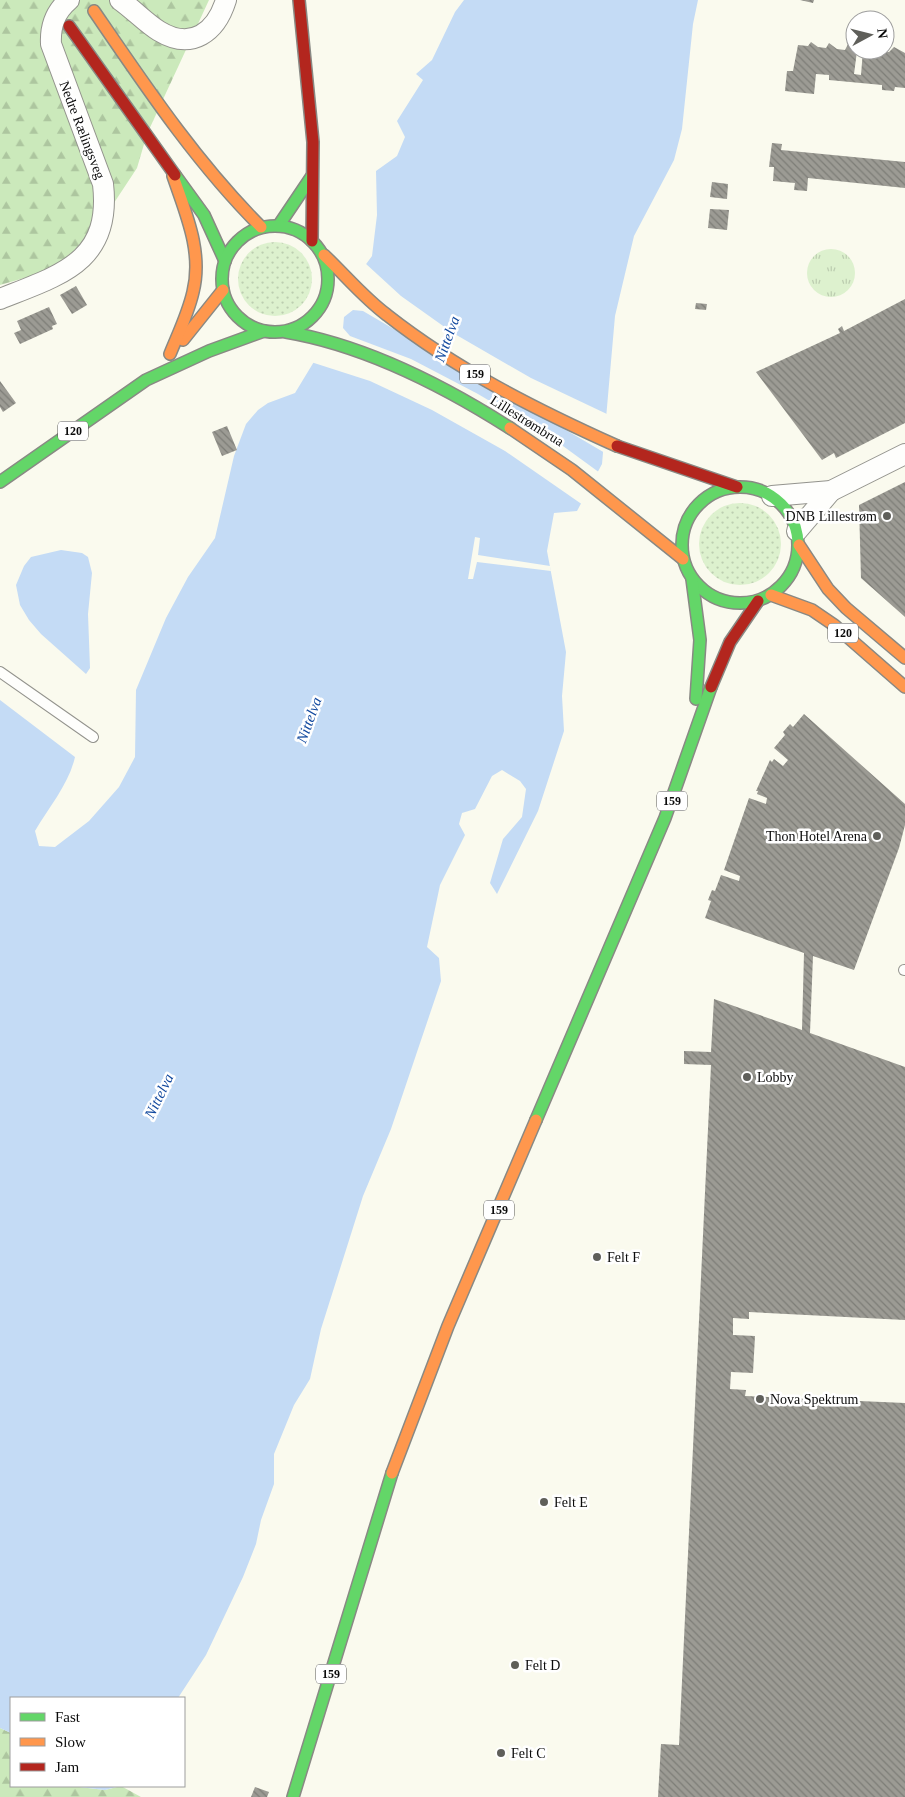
<svg xmlns="http://www.w3.org/2000/svg" width="905" height="1797" font-family="Georgia,serif">
	<style>
		.grass { fill: url(#grass-dots) }
		.forest { fill: url(#forest-firs) }
		.park { fill: url(#park-tufts) }
		.water { fill: #c4dbf5 }
		.pier { fill: #fafaee }
		.building { fill: url(#building-back-hatch) }
		.lines { fill: none; stroke-linecap: round; stroke-linejoin: round }
		.lane-casing { stroke: #93938d; stroke-width: 12 }
		.street-casing { stroke: #93938d; stroke-width: 22 }
		.fast-casing { stroke: #898984; stroke-width: 14 }
		.slow-casing { stroke: #898984; stroke-width: 14 }
		.jam-casing { stroke: #898984; stroke-width: 14 }
		.lane { stroke: #fefefc; stroke-width: 10 }
		.street { stroke: #fefefc; stroke-width: 20 }
		.fast { stroke: #63d668; stroke-width: 11 }
		.slow { stroke: #ff974d; stroke-width: 11 }
		.jam { stroke: #b3261e; stroke-width: 11 }
		.poi-dot { fill: #5f5f5a; stroke: #fff; stroke-width: 2 }
		.labels { text-anchor: middle; dominant-baseline: central; stroke-width: 5; stroke-linejoin: round; paint-order: stroke }
		.shield { fill: #fff; stroke: #545454; stroke-width: 1 }
		.shield-label { font-size: 12px; font-weight: bold; fill: #0b0b0b }
		.street-label { font-size: 14px; fill: #0b0b0b; stroke: #fff }
		.poi-label { font-size: 14px; fill: #0b0b0b; stroke: #fff; text-anchor: start }
		.water-label { font-size: 15px; font-style: italic; fill: #12499f; stroke: #fff }
	</style>
	<defs>
		<pattern id="grass-dots" width="8" height="8" patternUnits="userSpaceOnUse" patternTransform="scale(1.25)"><rect width="8" height="8" fill="#ddf1ce"/><path d="M2 2h.1M6 6h.1" fill="none" stroke="#bccdb0" stroke-width="1.8" stroke-linecap="round"/></pattern>
		<pattern id="forest-firs" width="22" height="20" patternUnits="userSpaceOnUse" patternTransform="scale(1.25)"><rect width="22" height="20" fill="#cbe9bb"/><path d="M5 1l3.5 6h-7zM16 11l3.5 6h-7z" fill="#adc69f"/></pattern>
		<pattern id="park-tufts" width="24" height="20" patternUnits="userSpaceOnUse" patternTransform="scale(1.25)"><rect width="24" height="20" fill="#ddf1ce"/><path d="M3 7l-1-3M5 7V3M7 7l1-3M15 17l-1-3M17 17v-4M19 17l1-3" fill="none" stroke="#bccdb0"/></pattern>
		<pattern id="building-back-hatch" width="6" height="6" patternUnits="userSpaceOnUse" patternTransform="scale(1.25)"><rect width="6" height="6" fill="#9c9b94"/><path d="M-1 5l2 2M0 0l6 6M5-1l2 2" fill="none" stroke="#7d7d77"/></pattern>
	</defs>
	<rect width="100%" height="100%" fill="#fafaee"/>
	<g class="grass">
		<circle cx="275" cy="279" r="37"/>
		<circle cx="740" cy="544" r="41"/>
	</g>
	<g class="forest">
		<path d="M0,0H209L147,134L137,168L108,212L59,268L0,285Z"/>
		<path d="M0,1728L11,1733V1786H71L105,1790L121,1786L141,1797H0Z"/>
	</g>
	<circle class="park" cx="831" cy="273" r="24"/>
	<g class="water">
		<path d="M464,0H698L693,24L682,129L674,160L634,236L615,316L602,464L577,511L554,513L547,551L566,652L562,696L564,731L538,811L497,894L490,883L503,839L522,817L526,789L520,781L502,770L492,776L475,809L462,813L459,824L465,835L440,885L427,947L439,958L441,981L391,1129L363,1196L321,1329L310,1379L294,1405L274,1454V1484L261,1520L256,1544L243,1577L206,1655L178,1698H11V1733L0,1728V700L75,757C69,784 49,807 35,831L39,846L55,847L89,821L119,787L135,757L136,690L166,618L188,577L215,538L234,456L246,424L258,410L268,403L295,393L349,304L361,271L372,256L377,215L376,171L397,156L405,137L397,121L423,80L416,74L432,60L455,12Z"/>
		<path d="M61,550L82,553L88,557L92,573L88,614L90,668L86,674L41,634L29,620L20,605L16,585L24,566L31,557Z"/>
		<path d="M71,1786H120L105,1790Z"/>
	</g>
	<g class="pier">
		<path d="M365,263L401,296L453,333L531,378L609,415L605,453L363,311L353,310L344,317L343,328L350,336L411,359L478,394L552,438L600,473L583,505L505,451L432,410L370,381L311,362L347,303L359,270Z"/>
		<path d="M475,537L480,538L478,555L550,566L551,571L477,562L473,579H468Z"/>
	</g>
	<g class="building">
		<path d="M800,0H814L813,3Z"/>
		<path d="M811,42L818,47L826,48L829,43L837,49L845,50L848,44L857,51L854,74L861,75L863,50L889,52L894,47L905,53V88L895,87L894,91L882,90V85L829,80V75L816,74L814,94L785,91L787,71H793L798,45L808,46Z"/>
		<path d="M772,143L782,144L781,150L905,162V188L808,178L807,191L794,190L795,183L773,181L774,167H769Z"/>
		<path d="M712,182L728,184L727,199L710,197Z"/>
		<path d="M710,209L729,210L727,230L708,228Z"/>
		<path d="M76,286L87,305L72,314L60,295Z"/>
		<path d="M905,299V423L836,458L834,453L822,460L756,372L840,333L838,329L842,326L844,331Z"/>
		<path d="M696,303L707,304L706,310L695,309Z"/>
		<path d="M49,307L57,324L52,326L53,329L20,344L14,333L21,330L17,321Z"/>
		<path d="M0,381L16,403L3,412L0,407Z"/>
		<path d="M227,426L237,450L222,456L212,432Z"/>
		<path d="M905,482V617L861,578L859,505Z"/>
		<path d="M804,714L905,804V825L899,848L854,970L813,956L810,1033L905,1067V1320L749,1312V1319L733,1318V1335L755,1336L753,1373L731,1372L730,1389L746,1390L745,1396L905,1403V1797H658L661,1744L679,1745L711,1065L684,1064V1051L711,1052L714,999L802,1030L804,953L705,918L711,901L708,900L712,890L715,891L721,875L739,881L740,876L724,870L749,798L766,804L767,798L757,794L758,791H756L770,760L772,762L774,759L783,766L788,760L774,748L785,735L783,732L790,724L793,727Z"/>
		<path d="M255,1787L269,1792L267,1797H251Z"/>
	</g>
	<g class="lines">
		<defs>
			<g id="lane">
				<path d="M0,672L93,737"/>
				<path d="M904,970H905"/>
			</g>
			<g id="street">
				<path d="M120,0C134,10 146,23 159,31C192,51 216,32 226,0"/>
				<path d="M0,299C60,275 112,262 103,184L51,44C50,26 55,12 69,0"/>
				<path d="M772,496L831,491L905,454"/>
				<path d="M797,531L831,491"/>
			</g>
			<g id="fast">
				<path d="M175,175L204,215L225,261"/>
				<path d="M279,225L312,176"/>
				<circle cx="275" cy="279" r="53"/>
				<path d="M286,332C363,345 444,386 510,428"/>
				<path d="M0,482L146,380L209,351L264,331"/>
				<circle cx="740" cy="545" r="58"/>
				<path d="M692,579L700,640L696,699"/>
				<path d="M536,1120L665,818L711,687"/>
				<path d="M293,1797L392,1473"/>
			</g>
			<g id="slow">
				<path d="M94,11C146,87 196,162 261,227"/>
				<path d="M324,255C345,275 364,298 387,315C457,370 537,410 617,446"/>
				<path d="M183,340L223,290"/>
				<path d="M170,354C178,334 188,314 193,292C203,252 186,214 173,176"/>
				<path d="M510,428L572,470L683,559"/>
				<path d="M799,545L828,589L846,608L905,658"/>
				<path d="M771,595L812,610L834,625L905,687"/>
				<path d="M392,1473L448,1326L536,1120"/>
			</g>
			<g id="jam">
				<path d="M299,0L313,142L312,241"/>
				<path d="M69,26L175,175"/>
				<path d="M617,446L737,487"/>
				<path d="M711,687L730,642L758,601"/>
			</g>
		</defs>
		<use href="#lane" class="lane-casing"/>
		<use href="#street" class="street-casing"/>
		<use href="#fast" class="fast-casing"/>
		<use href="#slow" class="slow-casing"/>
		<use href="#jam" class="jam-casing"/>
		<use href="#lane" class="lane"/>
		<use href="#street" class="street"/>
		<use href="#fast" class="fast"/>
		<use href="#slow" class="slow"/>
		<use href="#jam" class="jam"/>
	</g>
	<g class="poi-dot">
		<circle cx="887" cy="516" r="5"/>
		<circle cx="877" cy="836" r="5"/>
		<circle cx="747" cy="1077" r="5"/>
		<circle cx="597" cy="1257" r="5"/>
		<circle cx="760" cy="1399" r="5"/>
		<circle cx="544" cy="1502" r="5"/>
		<circle cx="515" cy="1665" r="5"/>
		<circle cx="501" cy="1753" r="5"/>
	</g>
	<g class="labels">
		<g class="shield">
			<rect x="460" y="364.5" width="30" height="19" rx="4"/>
			<rect x="58" y="421.5" width="30" height="19" rx="4"/>
			<rect x="828" y="623.5" width="30" height="19" rx="4"/>
			<rect x="657" y="791.5" width="30" height="19" rx="4"/>
			<rect x="484" y="1200.5" width="30" height="19" rx="4"/>
			<rect x="316" y="1664.5" width="30" height="19" rx="4"/>
		</g>
		<g class="shield-label">
			<text x="475" y="374">159</text>
			<text x="73" y="431">120</text>
			<text x="843" y="633">120</text>
			<text x="672" y="801">159</text>
			<text x="499" y="1210">159</text>
			<text x="331" y="1674">159</text>
		</g>
		<g class="street-label">
			<text transform="translate(82 130) rotate(69)">Nedre Rælingsveg</text>
			<text transform="translate(527 421) rotate(32)">Lillestrømbrua</text>
		</g>
		<g class="poi-label">
			<text x="877" y="516" text-anchor="end">DNB Lillestrøm</text>
			<text x="867" y="836" text-anchor="end">Thon Hotel Arena</text>
			<text x="757" y="1077">Lobby</text>
			<text x="607" y="1257">Felt F</text>
			<text x="770" y="1399">Nova Spektrum</text>
			<text x="554" y="1502">Felt E</text>
			<text x="525" y="1665">Felt D</text>
			<text x="511" y="1753">Felt C</text>
		</g>
		<g class="water-label">
			<text transform="translate(447 339) rotate(-70)">Nittelva</text>
			<text transform="translate(309 720) rotate(-70)">Nittelva</text>
			<text transform="translate(159 1096) rotate(-64)">Nittelva</text>
		</g>
	</g>
	<rect x="10" y="1697" width="175" height="90" fill="#ffffff" stroke="#9d9d9d"/>
	<rect x="20" y="1713" width="25" height="8" fill="#63d668" stroke="#9d9d9d"/>
	<text x="55" y="1722" font-size="15" fill="#0b0b0b">Fast</text>
	<rect x="20" y="1738" width="25" height="8" fill="#ff974d" stroke="#9d9d9d"/>
	<text x="55" y="1747" font-size="15" fill="#0b0b0b">Slow</text>
	<rect x="20" y="1763" width="25" height="8" fill="#b3261e" stroke="#9d9d9d"/>
	<text x="55" y="1772" font-size="15" fill="#0b0b0b">Jam</text>
	<g transform="translate(870 35) rotate(83)"><circle r="24" fill="#ffffff" stroke="#9d9d9d"/>
	<path d="M0-4L9 19L0 12L-9 19Z" fill="#5f5f5a"/>
	<text y="-8" font-size="14" font-weight="bold" text-anchor="middle" fill="#0b0b0b">N</text>
	</g>
</svg>
